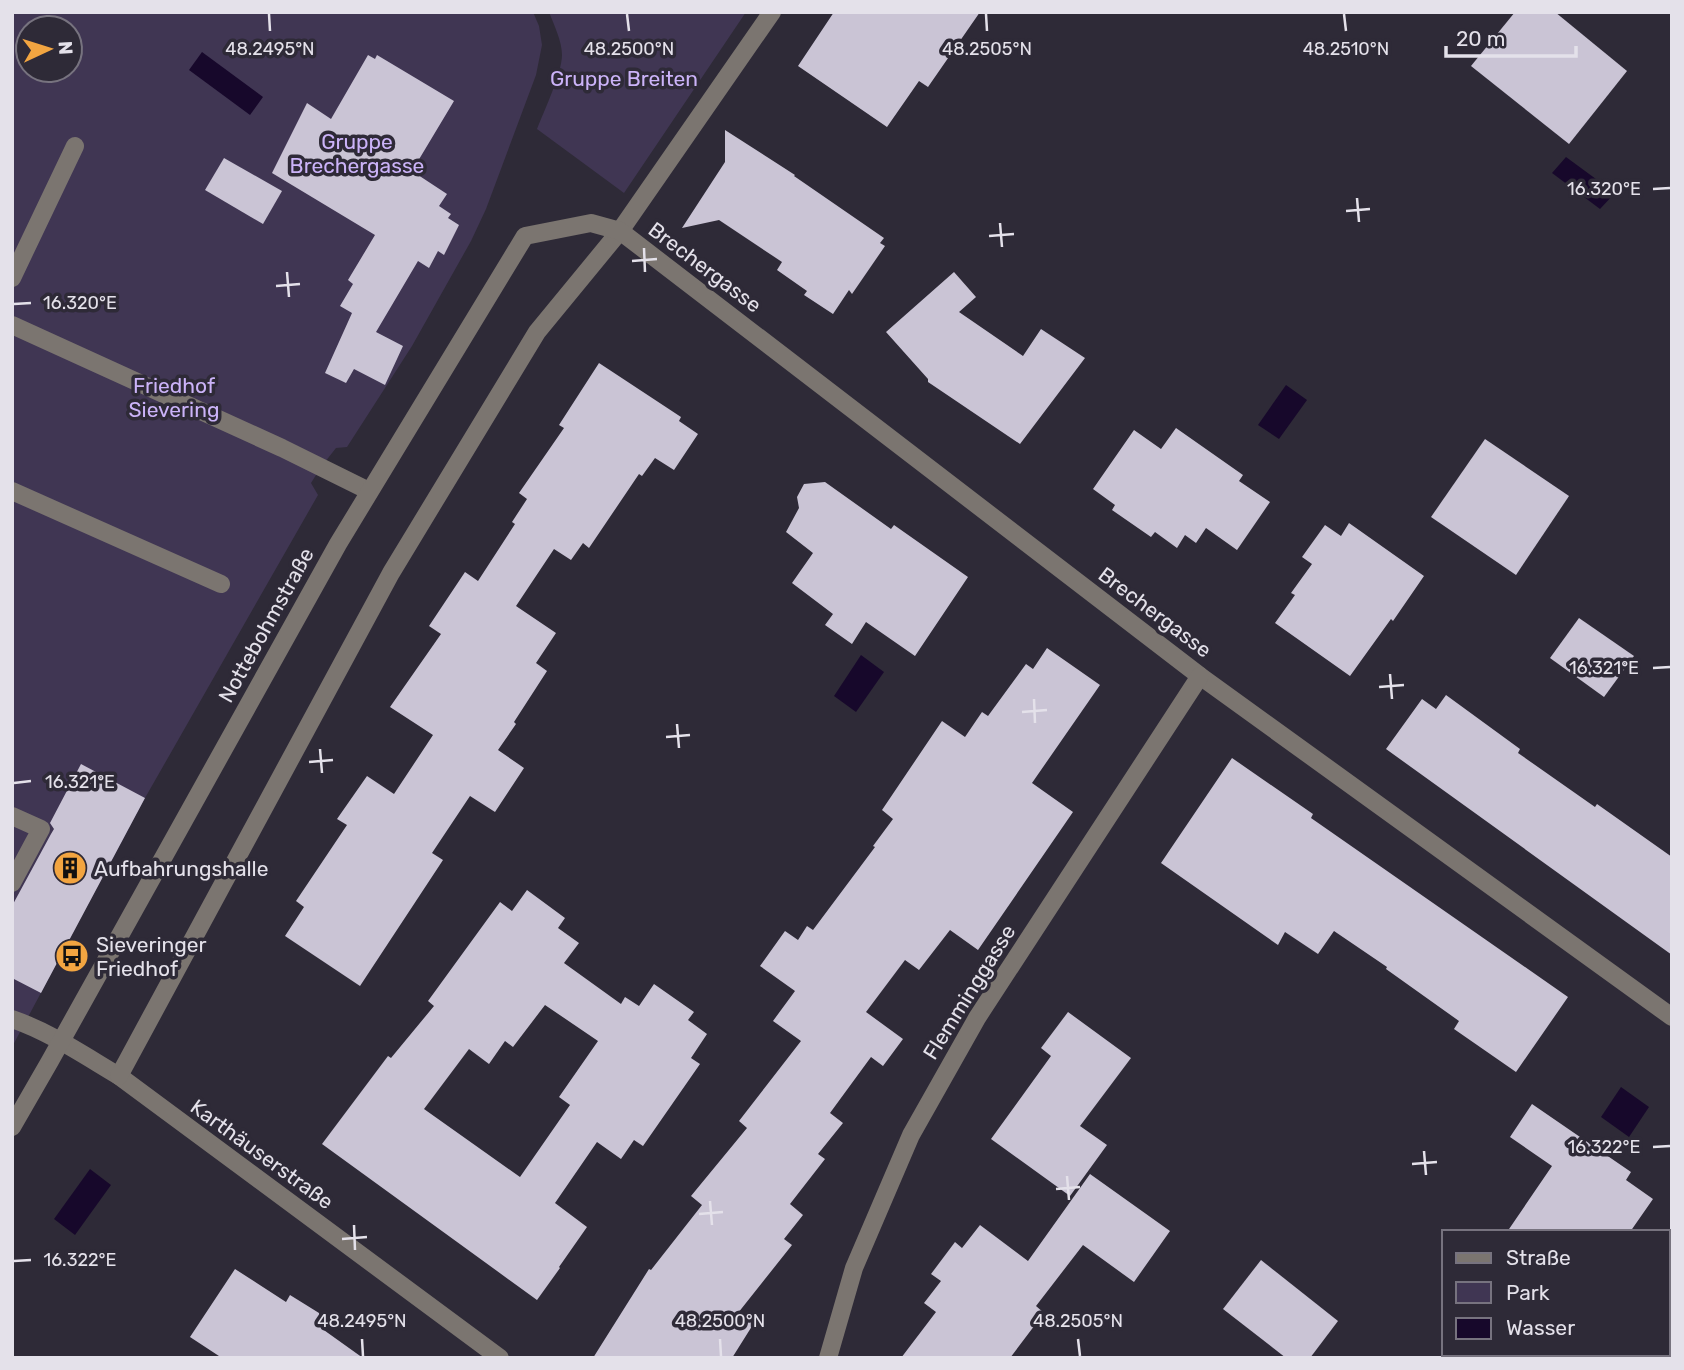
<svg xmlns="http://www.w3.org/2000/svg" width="1684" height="1370" font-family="Rubik,sans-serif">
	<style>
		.green { fill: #403653; fill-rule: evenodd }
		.water { fill: #17082b }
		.building { fill: #cac4d5; fill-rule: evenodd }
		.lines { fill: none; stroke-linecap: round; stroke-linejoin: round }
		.minor { stroke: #7b7570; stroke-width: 18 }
		.ticks { fill: none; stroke: #e4e1ea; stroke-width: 2.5 }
		.labels { text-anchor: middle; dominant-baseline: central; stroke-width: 7; stroke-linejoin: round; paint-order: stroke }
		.park-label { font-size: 21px; fill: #cbb3f8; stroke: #2e2a37 }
		.street-label { font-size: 21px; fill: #e4e1ea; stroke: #2e2a37 }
		.poi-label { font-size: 21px; fill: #e4e1ea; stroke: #2e2a37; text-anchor: start }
		.ticks-label { font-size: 18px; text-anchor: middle; fill: #e4e1ea; stroke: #2e2a37; stroke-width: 7; stroke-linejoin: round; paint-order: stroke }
	</style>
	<rect width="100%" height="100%" fill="#2e2a37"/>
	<g class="green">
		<path d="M12,12H533L539,26L542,45L536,75L486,209L471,241L412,346L347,447L336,448L321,467L311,483L318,495L145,798L12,1047ZM28,28H70V70H28Z"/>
		<path d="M549,12H746L624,193L537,129C544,111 562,73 562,55C562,41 554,25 549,12Z"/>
	</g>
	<g class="water">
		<path d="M202,52L263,97L250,115L189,70Z"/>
		<path d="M1566,157L1615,193L1600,209L1552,173Z"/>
		<path d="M1286,385L1307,400L1279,439L1258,425Z"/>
		<path d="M861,655L884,672L856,712L834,696Z"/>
		<path d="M1621,1087L1649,1107L1629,1137L1601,1117Z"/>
		<path d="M90,1169L111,1185L75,1235L54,1219Z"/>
	</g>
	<g class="building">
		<path d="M834,12H980L928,87L919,81L887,127L798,66Z"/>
		<path d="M1515,12H1555L1627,71L1569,144L1471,66Z"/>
		<path d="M368,55L375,59L377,55L454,101L412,171L447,194L439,206L451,214L448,218L459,225L444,255L438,251L429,268L418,261L376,332L403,346L385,385L354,369L346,383L325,373L352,313L340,306L353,284L348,280L375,235L272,173L307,103L331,119Z"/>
		<path d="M725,130L795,175L794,176L884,238L880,243L885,246L852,294L849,290L833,314L804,295L807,291L777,270L782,262L719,220L682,228L725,162Z"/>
		<path d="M224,158L282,191L263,224L205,190Z"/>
		<path d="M954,272L976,297L959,312L1023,356L1041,329L1085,358L1020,444L928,382V379L886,332Z"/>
		<path d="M599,363L681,417L679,421L698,434L674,470L655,458L642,476L639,474L589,548L583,543L571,560L554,549L516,606L556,633L536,663L547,671L514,722L516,724L498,750L524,768L495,812L470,796L432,853L443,860L360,986L285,936L304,907L296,901L347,825L337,819L367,776L394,794L433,735L390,707L441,634L429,626L465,572L478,581L515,524L512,522L527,499L519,493L564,428L559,425Z"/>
		<path d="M1176,428L1243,475L1239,481L1270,502L1237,550L1206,528L1196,543L1185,535L1177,548L1155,532L1151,537L1112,510L1115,505L1093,489L1134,430L1161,449Z"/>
		<path d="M1485,439L1569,496L1516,575L1431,517Z"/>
		<path d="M825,482L891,529L894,525L968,577L915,656L866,622L852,644L825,625L833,614L792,583L813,553L786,532L799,508L797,497L804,484Z"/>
		<path d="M1349,523L1424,576L1393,621L1391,619L1350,676L1275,623L1295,595L1291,593L1312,564L1302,557L1325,525L1341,536Z"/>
		<path d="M1579,618L1634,656L1604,697L1550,658Z"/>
		<path d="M1047,648L1100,685L1032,783L1073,812L978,950L950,930L919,970L905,960L866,1012L903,1039L883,1066L871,1057L830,1113L843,1123L818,1154L825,1159L790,1204L803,1215L784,1239L792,1245L738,1313L754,1323L732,1358H593L649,1269L651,1270L702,1205L691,1196L747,1128L739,1121L801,1041L773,1021L795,991L760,966L785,931L798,940L807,926L813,930L875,847L873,846L893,819L882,810L942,721L965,737L982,712L988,716L1026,664L1033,669Z"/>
		<path d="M1446,695L1520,749L1518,753L1595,807L1597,804L1672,857V955L1386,749L1422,699L1436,709Z"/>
		<path d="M1232,758L1313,814L1311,818L1568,997L1516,1072L1454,1029L1459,1021L1386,969L1387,967L1334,931L1318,954L1285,932L1278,945L1161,863Z"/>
		<path d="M81,764L145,798L41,993L12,978V906L51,834L54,829L50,823Z"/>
		<path d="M527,890L565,918L558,928L579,943L564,963L621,1004L625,997L639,1006L654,984L694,1012L688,1020L707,1034L691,1058L700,1064L643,1146L634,1140L621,1159L597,1142L555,1203L587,1227L559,1267L560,1268L537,1300L322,1144L388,1056L391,1058L434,1006L428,1001L500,902L512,911ZM545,1005L598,1041L559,1097L570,1105L520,1177L424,1109L469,1049L489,1064L505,1041L513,1047Z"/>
		<path d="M1068,1012L1131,1058L1080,1126L1107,1145L1070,1196L991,1139L1051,1056L1041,1048Z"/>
		<path d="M1532,1104L1631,1172L1626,1180L1653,1199L1630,1232H1507L1552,1166L1510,1137Z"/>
		<path d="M1090,1174L1170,1231L1134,1282L1083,1245L1036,1306L1044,1313L1010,1358H901L936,1312L924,1303L941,1281L931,1274L955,1242L962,1248L980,1225L1028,1261Z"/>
		<path d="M1261,1260L1338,1321L1310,1358H1286L1223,1309Z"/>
		<path d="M235,1269L286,1302L290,1295L319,1313L321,1328L363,1358H222L190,1337Z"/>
	</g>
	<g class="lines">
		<g class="minor">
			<path d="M12,278L75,146"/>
			<path d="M12,325L282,448L369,491"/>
			<path d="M12,491L221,584"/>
			<path d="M12,816L41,829L12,883"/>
			<path d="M12,1019C50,1032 85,1056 119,1076L500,1358"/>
			<path d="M119,1076L391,573L537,332L620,231L772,12"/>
			<path d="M12,1127L50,1061L338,544L525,236L591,223L620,231L1200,676L1672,1017"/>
			<path d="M828,1358L854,1268L911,1135L977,1018L1200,676"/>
		</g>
	</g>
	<path class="ticks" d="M269,14L270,31M627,14L629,31M986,14L987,31M1344,14L1346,31M1653,189L1670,188M1357,198L1359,222M1346,211L1370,209M1000,223L1002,247M989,236L1014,234M644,248L645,272M632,261L657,259M287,272L289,297M276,286L300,284M14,304L31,303M1653,668L1670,667M1390,674L1392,699M1379,687L1404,685M1034,699L1035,723M1022,712L1047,710M677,724L679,748M666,737L690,735M320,749L322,773M309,762L333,760M14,783L31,781M1653,1147L1670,1146M1424,1151L1426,1175M1412,1164L1437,1162M1067,1176L1069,1200M1056,1189L1080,1187M710,1201L712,1225M699,1214L723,1212M354,1225L355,1250M342,1239L367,1237M14,1261L31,1260M362,1339L363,1356M720,1339L721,1356M1078,1339L1080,1356"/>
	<defs>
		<symbol id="building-disc" viewBox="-11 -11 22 22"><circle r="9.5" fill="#f2a541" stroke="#2e2a37"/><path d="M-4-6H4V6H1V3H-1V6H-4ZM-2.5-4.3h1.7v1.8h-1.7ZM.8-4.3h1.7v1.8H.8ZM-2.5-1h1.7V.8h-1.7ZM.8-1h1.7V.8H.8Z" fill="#111"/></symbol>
		<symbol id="bus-disc" viewBox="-11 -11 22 22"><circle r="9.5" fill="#f2a541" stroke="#2e2a37"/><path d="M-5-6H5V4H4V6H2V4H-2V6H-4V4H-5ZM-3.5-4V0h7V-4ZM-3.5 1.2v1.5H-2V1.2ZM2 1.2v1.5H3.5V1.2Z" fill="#111"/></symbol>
	</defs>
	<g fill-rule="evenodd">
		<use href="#building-disc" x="51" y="849" width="38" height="38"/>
		<use href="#bus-disc" x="53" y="937" width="38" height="38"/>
	</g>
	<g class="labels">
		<g class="park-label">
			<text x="624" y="78">Gruppe Breiten</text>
			<text x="357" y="141">Gruppe<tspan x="357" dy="24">Brechergasse</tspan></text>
			<text x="174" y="385">Friedhof<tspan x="174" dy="24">Sievering</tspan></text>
		</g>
		<g class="street-label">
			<text transform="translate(705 267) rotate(37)">Brechergasse</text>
			<text transform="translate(1155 612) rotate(37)">Brechergasse</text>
			<text transform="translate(266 625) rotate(-61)">Nottebohmstraße</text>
			<text transform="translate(969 992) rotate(-58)">Flemminggasse</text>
			<text transform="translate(262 1154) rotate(36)">Karthäuserstraße</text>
		</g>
		<g class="poi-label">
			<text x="94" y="868">Aufbahrungshalle</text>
			<text x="96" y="944">Sieveringer<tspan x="96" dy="24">Friedhof</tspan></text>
		</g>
	</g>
	<g class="ticks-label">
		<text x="270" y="55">48.2495°N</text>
		<text x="629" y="55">48.2500°N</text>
		<text x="987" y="55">48.2505°N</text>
		<text x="1346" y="55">48.2510°N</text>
		<text x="1604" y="195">16.320°E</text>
		<text x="80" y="309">16.320°E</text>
		<text x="1604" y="674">16.321°E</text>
		<text x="80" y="788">16.321°E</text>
		<text x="1604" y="1153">16.322°E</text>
		<text x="80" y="1266">16.322°E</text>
		<text x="362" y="1327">48.2495°N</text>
		<text x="720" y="1327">48.2500°N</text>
		<text x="1078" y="1327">48.2505°N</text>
	</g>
	<rect width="1684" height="1370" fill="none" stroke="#e4e1ea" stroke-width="28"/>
	<rect x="1442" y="1230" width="228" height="126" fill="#2e2a37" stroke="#77737f" stroke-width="2"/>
	<rect x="1456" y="1253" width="35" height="10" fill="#7b7570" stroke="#77737f" stroke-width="2"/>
	<text x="1506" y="1265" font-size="21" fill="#e4e1ea">Straße</text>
	<rect x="1456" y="1282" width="35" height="21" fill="#403653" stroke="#77737f" stroke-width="2"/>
	<text x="1506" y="1300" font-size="21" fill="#e4e1ea">Park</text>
	<rect x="1456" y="1318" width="35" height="21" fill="#17082b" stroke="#77737f" stroke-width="2"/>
	<text x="1506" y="1335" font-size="21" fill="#e4e1ea">Wasser</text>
	<g transform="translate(49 49) rotate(86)"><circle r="33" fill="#2e2a37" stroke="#77737f" stroke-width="2"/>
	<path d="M0-5L12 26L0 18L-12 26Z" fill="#f2a541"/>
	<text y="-10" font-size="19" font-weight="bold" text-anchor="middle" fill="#e4e1ea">N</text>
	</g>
	<path d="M1446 46v10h130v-10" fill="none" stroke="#e4e1ea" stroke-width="3.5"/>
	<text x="1456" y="46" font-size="21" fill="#e4e1ea" stroke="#2e2a37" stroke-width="5" paint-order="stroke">20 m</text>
</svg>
